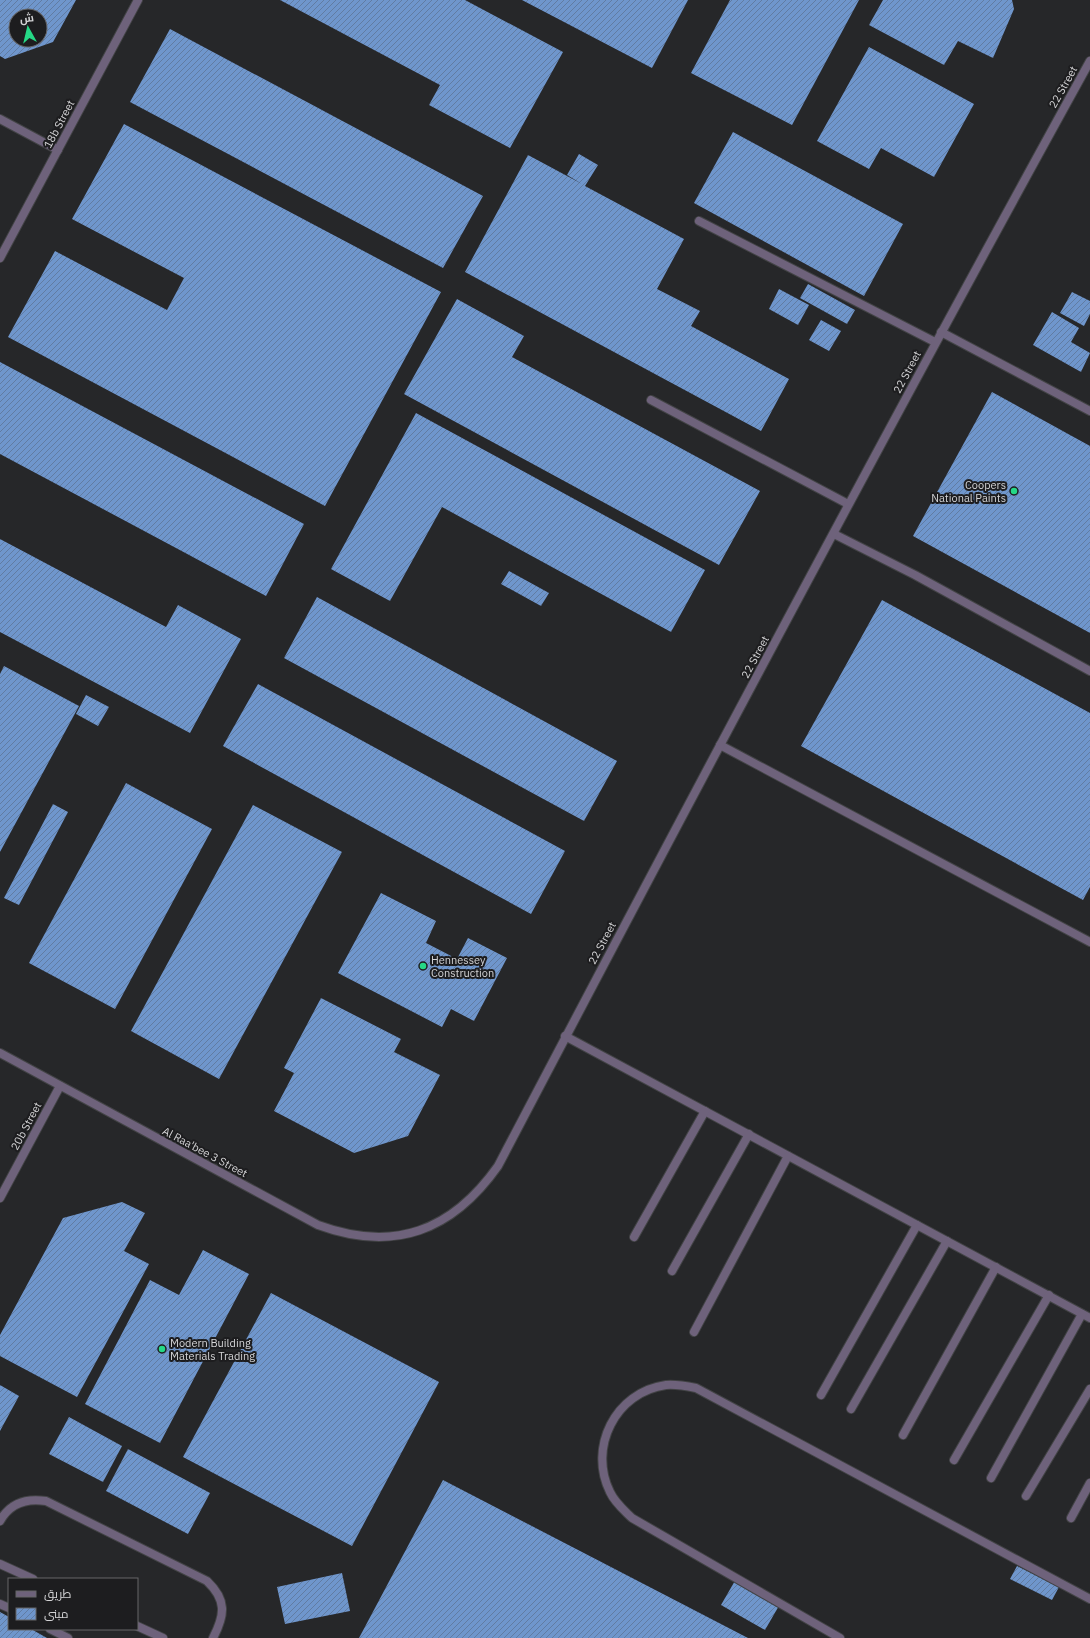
<svg xmlns="http://www.w3.org/2000/svg" width="1090" height="1638" font-family="'IBM Plex Sans',Cairo,sans-serif">
	<style>
		.building { fill: url(#building-hatch); fill-rule: evenodd }
		.lines { fill: none; stroke-linecap: round; stroke-linejoin: round }
		.service-casing { stroke: #424345; stroke-width: 10 }
		.minor-casing { stroke: #424345; stroke-width: 10 }
		.service { stroke: #6e627b; stroke-width: 8 }
		.minor { stroke: #6e627b; stroke-width: 8 }
		.poi-dot { fill: #25d886; stroke: #1d1d1f; stroke-width: 1.5 }
		.labels { text-anchor: middle; dominant-baseline: central; stroke-width: 4; stroke-linejoin: round; paint-order: stroke }
		.street-label { font-size: 11px; fill: #d4d4d6; stroke: #1d1d1f }
		.poi-label { font-size: 11px; fill: #d4d4d6; stroke: #1d1d1f; text-anchor: start }
	</style>
	<defs>
		<pattern id="building-hatch" width="6" height="6" patternUnits="userSpaceOnUse"><rect width="6" height="6" fill="#6f96cc"/><path d="M-1 1l2-2M0 6l6-6M5 7l2-2" fill="none" stroke="#617ca2"/></pattern>
	</defs>
	<rect width="100%" height="100%" fill="#262729"/>
	<g class="building">
		<path d="M0,0H76L53,42L5,59L0,56ZM16,16H40V40H16Z"/>
		<path d="M280,0H465L563,52L510,148L429,105L440,85Z"/>
		<path d="M522,0H688L652,68Z"/>
		<path d="M730,0H859L792,125L691,73Z"/>
		<path d="M883,0H1012L1014,9L993,58L958,41L944,65L869,25Z"/>
		<path d="M170,29L483,196L443,268L130,102Z"/>
		<path d="M869,47L974,104L934,177L881,148L869,169L817,141Z"/>
		<path d="M124,124L441,292L325,506L8,337L55,251L167,310L184,278L72,219Z"/>
		<path d="M733,132L903,224L864,296L694,203Z"/>
		<path d="M579,154L598,165L585,186L684,239L657,289L700,311L691,326L789,379L761,431L465,272L528,155L582,184L567,175Z"/>
		<path d="M808,284L855,310L847,324L800,298Z"/>
		<path d="M779,289L809,305L798,325L769,309Z"/>
		<path d="M1072,292L1090,301V314L1084,326L1060,313Z"/>
		<path d="M457,299L524,336L512,357L760,491L719,565L404,394Z"/>
		<path d="M1052,312L1079,328L1071,342L1090,353L1081,372L1033,345Z"/>
		<path d="M821,320L841,331L829,351L809,340Z"/>
		<path d="M0,362L304,524L266,596L0,454Z"/>
		<path d="M992,392L1090,446V633L913,536Z"/>
		<path d="M416,413L705,570L671,632L442,507L390,601L331,569Z"/>
		<path d="M0,539L166,627L178,605L241,639L190,733L0,632Z"/>
		<path d="M509,571L549,593L541,606L501,584Z"/>
		<path d="M317,597L617,761L584,821L284,658Z"/>
		<path d="M882,600L1090,713V887L1083,900L801,746Z"/>
		<path d="M4,666L79,706L0,852V674Z"/>
		<path d="M258,684L565,851L531,914L223,746Z"/>
		<path d="M86,695L109,707L98,726L76,714Z"/>
		<path d="M126,783L212,829L115,1009L29,963Z"/>
		<path d="M53,804L68,812L19,905L4,898Z"/>
		<path d="M253,805L342,852L219,1079L131,1031Z"/>
		<path d="M381,893L436,921L426,943L457,959L468,938L507,958L474,1021L451,1009L442,1027L338,973Z"/>
		<path d="M321,998L401,1039L394,1052L440,1075L408,1136L354,1153L274,1111L294,1073L284,1068Z"/>
		<path d="M122,1202L145,1213L124,1251L149,1264L77,1397L0,1356V1335L63,1218Z"/>
		<path d="M203,1250L249,1274L160,1443L85,1404L150,1280L179,1295Z"/>
		<path d="M271,1293L439,1382L352,1546L183,1457Z"/>
		<path d="M0,1385L19,1396L0,1431Z"/>
		<path d="M69,1417L122,1446L103,1482L49,1454Z"/>
		<path d="M128,1449L210,1493L188,1534L106,1491Z"/>
		<path d="M443,1480L748,1638H359Z"/>
		<path d="M1017,1566L1059,1587L1052,1600L1010,1579Z"/>
		<path d="M342,1573L350,1611L285,1624L277,1587Z"/>
		<path d="M736,1579L780,1604L765,1630L721,1605Z"/>
		<path d="M0,1612L9,1617V1629H31L47,1638H0Z"/>
	</g>
	<g class="lines">
		<defs>
			<g id="service">
				<path d="M0,119L58,150"/>
				<path d="M699,221L935,342"/>
				<path d="M0,258L138,0"/>
				<path d="M941,332L1090,411"/>
				<path d="M651,400L848,504"/>
				<path d="M834,534L915,575L1090,671"/>
				<path d="M720,745L1090,942"/>
				<path d="M565,1036L1090,1318"/>
				<path d="M0,1198L60,1086"/>
				<path d="M634,1237L705,1111"/>
				<path d="M672,1271L749,1134"/>
				<path d="M694,1332L788,1156"/>
				<path d="M821,1395L917,1225"/>
				<path d="M851,1409L947,1241"/>
				<path d="M903,1435L996,1267"/>
				<path d="M954,1460L1049,1295"/>
				<path d="M991,1478L1082,1314"/>
				<path d="M1026,1496L1090,1389"/>
				<path d="M1071,1518L1090,1483"/>
				<path d="M0,1521C10,1503 27,1498 46,1501L207,1581C227,1600 225,1615 213,1638"/>
				<path d="M0,1564L33,1579"/>
				<path d="M0,1604L9,1608"/>
				<path d="M137,1626L163,1638"/>
				<path d="M50,1629L68,1638"/>
				<path d="M840,1638L632,1518C624,1510 615,1503 610,1492C588,1448 615,1392 666,1385C676,1384 686,1386 696,1388L1090,1599"/>
			</g>
			<path id="minor" d="M0,1053L318,1225C394,1253 452,1231 498,1166C692,796 888,427 1090,61"/>
		</defs>
		<use href="#service" class="service-casing"/>
		<use href="#minor" class="minor-casing"/>
		<use href="#service" class="service"/>
		<use href="#minor" class="minor"/>
	</g>
	<g class="poi-dot">
		<circle cx="1014" cy="491" r="4"/>
		<circle cx="423" cy="966" r="4"/>
		<circle cx="162" cy="1349" r="4"/>
	</g>
	<g class="labels">
		<g class="street-label">
			<text transform="translate(1063 87) rotate(-61)">22 Street</text>
			<text transform="translate(59 124) rotate(-62)">18b Street</text>
			<text transform="translate(907 372) rotate(-62)">22 Street</text>
			<text transform="translate(755 657) rotate(-62)">22 Street</text>
			<text transform="translate(602 943) rotate(-62)">22 Street</text>
			<text transform="translate(26 1126) rotate(-62)">20b Street</text>
			<text transform="translate(205 1152) rotate(28)">Al Raa'bee 3 Street</text>
		</g>
		<g class="poi-label">
			<text x="1006" y="485" text-anchor="end">Coopers<tspan x="1006" dy="13">National Paints</tspan></text>
			<text x="431" y="960">Hennessey<tspan x="431" dy="13">Construction</tspan></text>
			<text x="170" y="1343">Modern Building<tspan x="170" dy="13">Materials Trading</tspan></text>
		</g>
	</g>
	<rect x="8" y="1578" width="130" height="52" fill="#1d1d1f" stroke="#666668"/>
	<rect x="16" y="1591" width="20" height="6" fill="#6e627b" stroke="#666668"/>
	<text x="44" y="1598" font-size="12" fill="#d4d4d6">طريق</text>
	<rect x="16" y="1608" width="20" height="12" fill="url(#building-hatch)" stroke="#666668"/>
	<text x="44" y="1618" font-size="12" fill="#d4d4d6">مبنى</text>
	<g transform="translate(28 28) rotate(352)"><circle r="19" fill="#1d1d1f" stroke="#666668"/>
	<path d="M0-3L7 15L0 10L-7 15Z" fill="#25d886"/>
	<text y="-6" font-size="11" font-weight="bold" text-anchor="middle" fill="#d4d4d6">ش</text>
	</g>
</svg>
